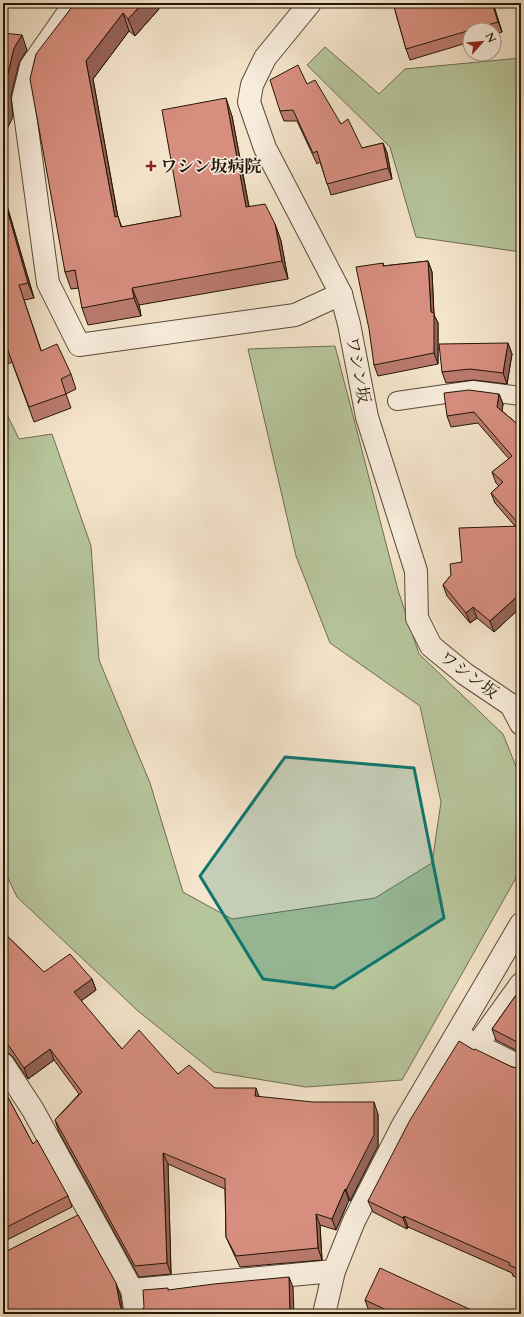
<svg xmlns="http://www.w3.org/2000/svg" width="524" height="1317" font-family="Cardo,'Noto Serif JP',serif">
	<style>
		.green { fill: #b7c59b; stroke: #6d6e50 }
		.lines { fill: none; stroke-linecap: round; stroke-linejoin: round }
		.lane-casing { stroke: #574a36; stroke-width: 20 }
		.street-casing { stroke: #574a36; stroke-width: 24 }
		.lane { stroke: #f8eddd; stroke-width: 18 }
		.street { stroke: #f8eddd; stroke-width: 22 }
		.wall { fill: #b97a6d; stroke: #231605 }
		.shaded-wall { fill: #966359; stroke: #231605 }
		.building { fill: #d78e7f; stroke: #231605 }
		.marked { fill: #0f766e; fill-opacity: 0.2; stroke: #0f766e; stroke-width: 3; stroke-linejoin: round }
		.poi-dot { fill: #8f2418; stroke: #f8eddd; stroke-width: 1.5 }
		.labels { text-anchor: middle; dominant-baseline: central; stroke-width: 3; stroke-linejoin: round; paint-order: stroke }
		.poi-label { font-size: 17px; font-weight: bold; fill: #231605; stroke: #f8eddd; text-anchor: start }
		.street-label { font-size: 17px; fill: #231605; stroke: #f8eddd }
	</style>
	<rect width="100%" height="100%" fill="#f4e4cb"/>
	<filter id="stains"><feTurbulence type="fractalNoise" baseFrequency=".005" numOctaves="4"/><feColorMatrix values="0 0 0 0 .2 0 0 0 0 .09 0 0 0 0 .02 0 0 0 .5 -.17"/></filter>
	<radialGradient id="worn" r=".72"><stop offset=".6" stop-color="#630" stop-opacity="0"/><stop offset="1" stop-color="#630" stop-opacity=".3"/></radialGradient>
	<g class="green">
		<path d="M325,47L379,94L405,69L521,58V252L416,237L390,147L307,65Z"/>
		<path d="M335,346L398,590L419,654L503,734L521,779V869L402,1080L306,1087L214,1072L138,1011L17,897L3,868V406L19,439L52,434L91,546L99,660L150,783L183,892L232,919L375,898L432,863L441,802L420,706L330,643L296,556L248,349Z"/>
	</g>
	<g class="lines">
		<defs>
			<path id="lane" d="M397,401L473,390L521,396"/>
			<g id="street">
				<path d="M75,3L31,66L23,99L48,283L79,345L295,315L341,294"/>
				<path d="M310,3L265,58L252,85L249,102L265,148L341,294L349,324L367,417L416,571L417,618L431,646L465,674L511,705L521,724"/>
				<path d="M465,1039L521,1067"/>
				<path d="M477,1045L521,984"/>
				<path d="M3,1064L33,1110L132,1290L136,1314"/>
				<path d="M132,1290L334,1271"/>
				<path d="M324,1314L334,1271L354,1221L403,1125L521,924"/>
			</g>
		</defs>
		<use href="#lane" class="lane-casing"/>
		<use href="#street" class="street-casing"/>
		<use href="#lane" class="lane"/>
		<use href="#street" class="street"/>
	</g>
	<g class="wall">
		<path d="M393,3H493L502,32L494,35V30H470V42L410,60L406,49Z"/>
		<path d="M72,6L159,9L135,36L129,31L93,79L118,217L122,227L181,216L232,116L249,206L275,224L281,241L288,279L139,305L141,316L88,325L82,308L79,288L71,289L65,272Z"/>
		<path d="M307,84L362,148L383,143L387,153L392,179L331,195L320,162L317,164L297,121H284L280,111Z"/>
		<path d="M3,192L34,298L24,300L41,350L71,374L76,389L66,394L71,408L34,422L12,362L3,366Z"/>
		<path d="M428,261L432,272L434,315L438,323V364L378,376L374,365L383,263V266Z"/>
		<path d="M508,343L512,354L507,384L474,380L446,383L442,372Z"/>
		<path d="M499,394L503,404L502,411L521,427V607L494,632L477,618L470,623L447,596L443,585L462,562L515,526L495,503L491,493L499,486L496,483L492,472L509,459L478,423L451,427L447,416Z"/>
		<path d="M3,932L44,972L92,979L96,990L81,1001L122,1049L178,1074L215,1088L259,1097L378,1114V1146L350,1201L349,1200L336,1230L320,1225L322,1260L240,1267L231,1248L226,1237L225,1189L168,1164L171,1274L139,1277L59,1132L55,1120L79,1094L54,1060L28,1079L13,1057L8,1053L3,1052Z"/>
		<path d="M521,988V1053L496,1040L492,1029Z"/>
		<path d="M474,1050L512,1067L517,1068L521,1067V1280L513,1276L512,1273L408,1227L407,1229L373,1212L368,1201Z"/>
		<path d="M3,1082L7,1093L6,1094L33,1144L68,1196L72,1207L3,1242Z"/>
		<path d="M365,1300L480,1314H370Z"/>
	</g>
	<g class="shaded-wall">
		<path d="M143,3H157L159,9L135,36L128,19Z"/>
		<path d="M492,3H493L502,32L498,22Z"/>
		<path d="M123,13L129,31L93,79L121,235L115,217L86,61Z"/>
		<path d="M22,35L27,50L19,63L11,96L13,117L3,137V111L6,82L14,48Z"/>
		<path d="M226,98L232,116L252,224L246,207Z"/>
		<path d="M383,143L387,153L392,179L388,168Z"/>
		<path d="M3,192L34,298L28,283L3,195Z"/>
		<path d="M275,224L281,241L288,279L282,261Z"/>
		<path d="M428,261L432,272L434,315L438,323V364L434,353L431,312Z"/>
		<path d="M132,288L139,305L141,316L134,298Z"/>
		<path d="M508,343L512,354L507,384L503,373Z"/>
		<path d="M499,394L503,404L501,418L497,407Z"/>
		<path d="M521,593V607L494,632L490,621Z"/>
		<path d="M473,607L477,618L470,623L466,613Z"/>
		<path d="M92,979L96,990L78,1003L74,992Z"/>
		<path d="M50,1049L54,1060L28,1079L24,1068Z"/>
		<path d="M3,1083L7,1093L5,1095L3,1090Z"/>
		<path d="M256,1088L260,1099L255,1096Z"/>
		<path d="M374,1102L378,1114V1146L350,1201L346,1190Z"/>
		<path d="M163,1153L168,1164L171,1274L167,1263Z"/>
		<path d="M345,1189L349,1200L336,1230L332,1219Z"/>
		<path d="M316,1214L320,1225L322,1260L318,1248Z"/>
		<path d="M404,1216L408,1227L407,1229L403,1218Z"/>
		<path d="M289,1277L293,1287L294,1314H290Z"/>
		<path d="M116,1283L120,1294L123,1314L120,1305Z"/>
	</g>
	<g class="building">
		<path d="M75,3H143L128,19L123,13L86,61L115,217L118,216L121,227L181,216L162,110L226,98L246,207L265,204L275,224L282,261L132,288L134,298L82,308L75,270L65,272L30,79L36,54Z"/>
		<path d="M393,3H492L498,22L406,49Z"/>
		<path d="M3,33L22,35L14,48L6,82L7,102L3,111Z"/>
		<path d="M298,65L307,84L315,80L341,124L348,119L362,148L383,143L388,168L327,184L317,151L313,153L293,110L280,111L270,80Z"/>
		<path d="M3,195L28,283L19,285L41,351L57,344L71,374L61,379L66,394L29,407L7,348L3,349Z"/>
		<path d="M428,261L431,312L434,313V353L374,365L369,329L356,267L383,263V266Z"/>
		<path d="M508,343L503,373L470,369L442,372L439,344Z"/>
		<path d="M469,390L499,394L497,407L521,427V526L491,493L503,482L492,472L512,456L474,412L447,416L444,393Z"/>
		<path d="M521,526V593L490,621L473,607L466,613L443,585L451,575L450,564L462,562L459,528Z"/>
		<path d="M3,932L44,972L70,954L92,979L74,992L122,1049L139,1030L178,1074L189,1065L215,1088H256L255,1096L313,1102H374V1135L346,1190L345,1189L332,1219L316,1214L318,1248L236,1256L226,1237L225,1179L163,1153L167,1263L135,1266L55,1120L82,1092L50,1049L24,1068L9,1046L4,1041H3Z"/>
		<path d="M521,988V1044L492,1029Z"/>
		<path d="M459,1041L474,1050L475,1049L512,1067L517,1068L521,1067V1270L509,1265L510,1263L404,1216L403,1218L368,1201L410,1120Z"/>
		<path d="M3,1088L33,1144L37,1140L68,1196L3,1229Z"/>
		<path d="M78,1215L116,1283L120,1305L122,1311L126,1314H3V1253Z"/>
		<path d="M380,1268L480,1314H395L365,1300Z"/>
		<path d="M289,1277L290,1314H137L140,1313L144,1307L143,1290L168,1288V1290L214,1284Z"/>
	</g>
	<path class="marked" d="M285,757L414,768L444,918L334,988L263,979L200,876Z"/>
	<path class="poi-dot" d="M149 160h4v4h4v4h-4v4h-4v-4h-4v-4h4z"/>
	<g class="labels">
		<g class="poi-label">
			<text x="160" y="166">ワシン坂病院</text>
		</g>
		<g class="street-label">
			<text transform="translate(358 370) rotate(79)">ワシン坂</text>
			<text transform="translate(469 675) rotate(36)">ワシン坂</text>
		</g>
	</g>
	<rect width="524" height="1317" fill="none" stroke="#f4e4cb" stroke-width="16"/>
	<rect x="4" y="4" width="516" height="1309" fill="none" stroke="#231605" stroke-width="2"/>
	<rect x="8" y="8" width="508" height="1301" fill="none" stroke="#231605"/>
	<g transform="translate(482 42) rotate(63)"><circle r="19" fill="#f8eddd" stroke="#a39787"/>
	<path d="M0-3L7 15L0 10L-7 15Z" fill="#8f2418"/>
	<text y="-6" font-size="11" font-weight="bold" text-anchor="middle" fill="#231605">N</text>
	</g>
	<rect width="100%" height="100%" filter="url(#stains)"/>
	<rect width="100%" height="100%" fill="url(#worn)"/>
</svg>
